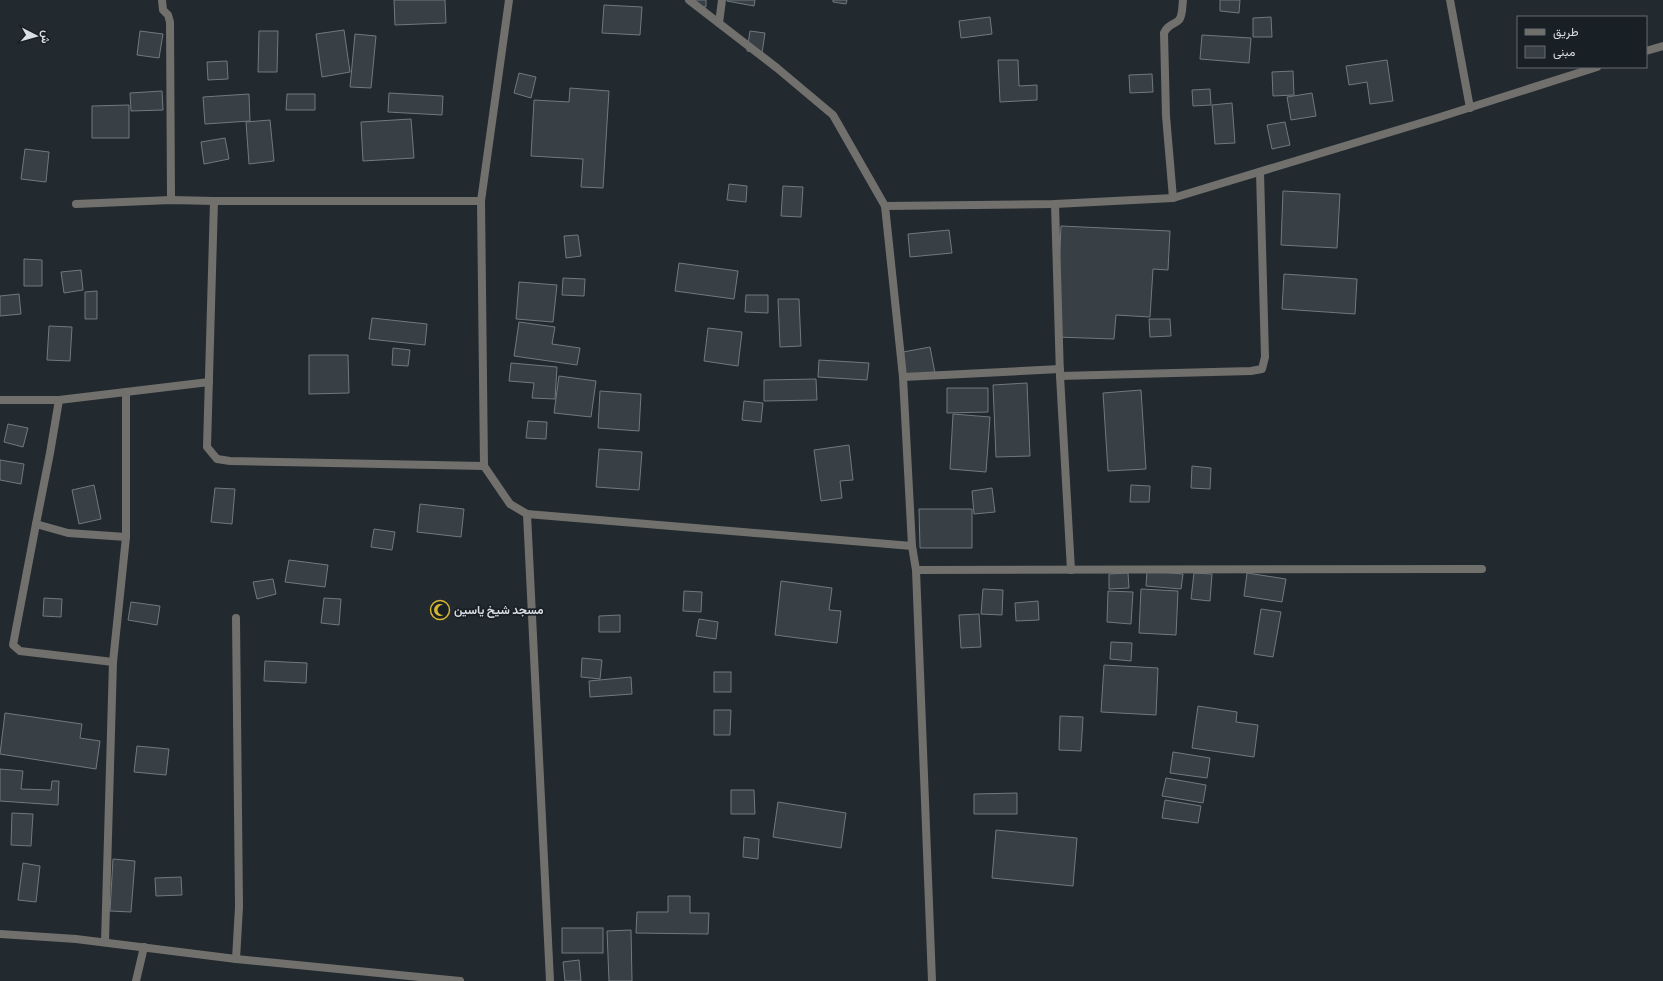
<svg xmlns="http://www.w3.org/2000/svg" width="1663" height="981" font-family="'Fira Sans Condensed',Vazirmatn,sans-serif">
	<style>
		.building { fill: #384046; stroke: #717980 }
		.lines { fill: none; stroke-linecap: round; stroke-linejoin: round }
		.minor { stroke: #71706c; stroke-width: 8 }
		.labels { text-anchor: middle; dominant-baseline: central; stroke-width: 3.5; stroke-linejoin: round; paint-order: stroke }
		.poi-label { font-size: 12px; font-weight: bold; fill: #d9dee2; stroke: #181f25; text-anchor: start }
	</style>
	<rect width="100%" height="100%" fill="#22292f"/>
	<g class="building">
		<path d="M394,0H445L446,23L395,25Z"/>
		<path d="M690,0H706V7L689,4Z"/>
		<path d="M727,0H755L754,6L727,1Z"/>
		<path d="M833,0H847L846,4L833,2Z"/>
		<path d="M1220,0H1240L1239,13L1220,11Z"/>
		<path d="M604,5L642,7L640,35L602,33Z"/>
		<path d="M990,17L992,34L961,38L959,21Z"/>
		<path d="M1271,17L1272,37H1253V18Z"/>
		<path d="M344,30L350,72L322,77L316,34Z"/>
		<path d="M140,31L163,34L159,58L137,55Z"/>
		<path d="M259,31H278L277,72H258Z"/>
		<path d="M750,31L765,33L762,53L747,51Z"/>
		<path d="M355,34L376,36L371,88L350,87Z"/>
		<path d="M1202,35L1251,38L1249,63L1200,59Z"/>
		<path d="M998,60H1018L1019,86L1037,85V100L1000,102Z"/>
		<path d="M1387,60L1393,101L1370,104L1367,82L1349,85L1346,66Z"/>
		<path d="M227,61L228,79L208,80L207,62Z"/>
		<path d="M1293,71L1294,95L1273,96L1272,72Z"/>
		<path d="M519,73L536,77L531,98L514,93Z"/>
		<path d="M1152,74L1153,92L1130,93L1129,75Z"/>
		<path d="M570,88L609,91L603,188L581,187L583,159L531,156L534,100L569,102Z"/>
		<path d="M1210,89L1211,105L1193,106L1192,90Z"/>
		<path d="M162,91L163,110L131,111L130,93Z"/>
		<path d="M389,93L443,96L442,115L388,112Z"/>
		<path d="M1312,93L1316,116L1291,120L1287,97Z"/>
		<path d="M249,94L250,121L205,124L203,97Z"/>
		<path d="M287,94H315V110H286Z"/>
		<path d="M1232,103L1235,143L1215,144L1212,105Z"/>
		<path d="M129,105V138H92V106Z"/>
		<path d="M411,119L414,158L363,161L361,122Z"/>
		<path d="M270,120L274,161L249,164L246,122Z"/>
		<path d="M1285,122L1290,145L1272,149L1267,125Z"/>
		<path d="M225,138L229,159L204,164L201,142Z"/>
		<path d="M25,149L49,152L46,182L21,179Z"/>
		<path d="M729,184L747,186L746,202L727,200Z"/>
		<path d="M783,186L803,187L801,217L781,216Z"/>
		<path d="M1283,191L1340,194L1337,248L1281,245Z"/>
		<path d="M1061,226L1170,231L1168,270L1153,269L1150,317L1116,315L1114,339L1056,337Z"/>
		<path d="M949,230L952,253L910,257L908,234Z"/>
		<path d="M578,235L581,256L566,258L564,236Z"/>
		<path d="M24,259L42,260V286H24Z"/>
		<path d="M679,263L738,271L734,299L675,291Z"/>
		<path d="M81,270L83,290L64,293L61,272Z"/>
		<path d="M1284,274L1357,279L1355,314L1282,309Z"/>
		<path d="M563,278L585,279L584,296L562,295Z"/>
		<path d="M519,282L557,285L553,322L516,319Z"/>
		<path d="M97,291V319H85V292Z"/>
		<path d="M19,294L21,314L0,316V296Z"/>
		<path d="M746,295H768V313L745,312Z"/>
		<path d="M778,299H799L801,346L780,347Z"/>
		<path d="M372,318L427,324L425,345L369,339Z"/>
		<path d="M1149,319H1170L1171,336L1150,337Z"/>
		<path d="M519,322L555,327L552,344L580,348L577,365L514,356Z"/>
		<path d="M49,326L72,327L70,361L47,360Z"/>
		<path d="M708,328L742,332L738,366L704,361Z"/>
		<path d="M930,347L935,373L902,379L898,353Z"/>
		<path d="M393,348L410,350L408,366L392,365Z"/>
		<path d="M309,355H348L349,393L309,394Z"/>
		<path d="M819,360L869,363L867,380L818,377Z"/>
		<path d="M511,363L557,367L555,399L532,398L534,383L509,381Z"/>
		<path d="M559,376L596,381L591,417L554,413Z"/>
		<path d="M816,379L817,400L764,401V380Z"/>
		<path d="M1027,383L1030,456L996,457L993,385Z"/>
		<path d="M947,388H988V412L947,413Z"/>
		<path d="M1141,390L1146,469L1108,471L1103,393Z"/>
		<path d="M600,391L641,394L639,431L598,428Z"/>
		<path d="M744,401L763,403L761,422L742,420Z"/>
		<path d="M953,414L990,417L986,472L950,469Z"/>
		<path d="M528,421L547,422L546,439L526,438Z"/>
		<path d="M8,424L28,428L23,447L4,442Z"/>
		<path d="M849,445L853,480L840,481L842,498L821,501L814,450Z"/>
		<path d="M599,449L642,452L639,490L596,487Z"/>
		<path d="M0,460L24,464L21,484L0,480Z"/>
		<path d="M1192,466L1211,468L1210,489L1191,488Z"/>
		<path d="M94,485L101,519L79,524L72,490Z"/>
		<path d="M1131,485L1150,486L1149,502H1130Z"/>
		<path d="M215,488L235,489L232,524L211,522Z"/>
		<path d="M992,488L995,512L974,514L972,491Z"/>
		<path d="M420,504L464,509L461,537L417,532Z"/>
		<path d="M919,509H972V548H920Z"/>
		<path d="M374,529L395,532L392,550L371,547Z"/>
		<path d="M289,560L328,565L325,587L285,582Z"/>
		<path d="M1147,571L1183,574L1181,589L1146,586Z"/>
		<path d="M1128,573L1129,588L1109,589V574Z"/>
		<path d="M1194,573L1212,574L1210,601L1191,599Z"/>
		<path d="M1247,573L1286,579L1282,602L1244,596Z"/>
		<path d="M273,579L276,594L257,599L253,582Z"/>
		<path d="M781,581L832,588L829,610L841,611L837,643L775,635Z"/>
		<path d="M983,589L1003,590L1002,615L981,614Z"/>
		<path d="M1141,589L1178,591L1176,635L1139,633Z"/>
		<path d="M684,591L702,592L701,612L683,611Z"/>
		<path d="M1108,591L1133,592L1131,624L1107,622Z"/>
		<path d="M44,598L62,599L61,617L43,616Z"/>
		<path d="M324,598L341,599L339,625L321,623Z"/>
		<path d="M1038,601L1039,620L1016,621L1015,603Z"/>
		<path d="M131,602L160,606L157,625L128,620Z"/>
		<path d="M1261,609L1281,612L1273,657L1254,654Z"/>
		<path d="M979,614L981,647L961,648L959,615Z"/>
		<path d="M620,615V632H599V616Z"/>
		<path d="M699,619L718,622L716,639L696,636Z"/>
		<path d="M1111,642L1132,643L1131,661L1110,659Z"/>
		<path d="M582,658L602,660L600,679L581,677Z"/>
		<path d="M265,661L307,663L306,683L264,681Z"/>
		<path d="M1104,665L1158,668L1156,715L1101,712Z"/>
		<rect x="714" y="672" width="17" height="20"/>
		<path d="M631,677L632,694L590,697L589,681Z"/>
		<path d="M1198,706L1237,712L1236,722L1258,725L1254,757L1192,748Z"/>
		<path d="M714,710H731L730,735H714Z"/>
		<path d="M5,713L82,724L80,738L100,741L96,769L0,754Z"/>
		<path d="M1060,716L1083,717L1081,751L1059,750Z"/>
		<path d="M137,746L169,749L166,775L134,772Z"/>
		<path d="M1173,752L1210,758L1207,778L1170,773Z"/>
		<path d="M0,769L23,771L21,789L51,790L52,781H59L58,805L0,801Z"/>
		<path d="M1166,778L1206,785L1203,803L1162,796Z"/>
		<path d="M731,790H754L755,814H731Z"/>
		<path d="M1017,793V814H974V794Z"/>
		<path d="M1165,800L1201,806L1198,823L1162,818Z"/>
		<path d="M778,802L846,813L841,848L773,837Z"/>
		<path d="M12,813L33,814L31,846L11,845Z"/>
		<path d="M996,830L1077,838L1073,886L992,878Z"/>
		<path d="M744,837L759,839L758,859L743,857Z"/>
		<path d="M113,859L135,861L131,912L110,911Z"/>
		<path d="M23,863L40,866L36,902L18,900Z"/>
		<path d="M181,877L182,895L156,896L155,878Z"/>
		<path d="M668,896H690V913H709L708,934L636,933L637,912H668Z"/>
		<rect x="562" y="928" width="41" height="25"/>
		<path d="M631,930L632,981H609L607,931Z"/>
		<path d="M579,960L581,981H565L563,962Z"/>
	</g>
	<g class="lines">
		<g class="minor">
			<path d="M162,0L163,10L168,15L170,22L171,200"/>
			<path d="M509,0L481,201L484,466L510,504L527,514L550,981"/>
			<path d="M689,0L777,68L833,115L885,206L903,377L912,546L916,570L932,981"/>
			<path d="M1450,0L1470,108"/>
			<path d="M719,23L722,0"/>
			<path d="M1646,51L1663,46"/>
			<path d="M1173,198L1166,116L1164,33C1169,23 1173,26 1179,20C1183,15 1182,6 1183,0"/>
			<path d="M214,201L207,447L217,459L230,461L484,466"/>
			<path d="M76,204L171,200L214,201H481"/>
			<path d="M1055,204L1060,376L1071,570"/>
			<path d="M885,206L1055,204L1173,198L1437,118L1597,67"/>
			<path d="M1060,376L1251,371L1262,369L1265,357L1260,172"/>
			<path d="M903,377L1060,369"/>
			<path d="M0,400H59L209,382"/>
			<path d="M59,400L50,453L36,524L68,533L126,537"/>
			<path d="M527,514L912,546"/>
			<path d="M36,524L13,645L20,651L113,662"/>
			<path d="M916,570L1482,569"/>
			<path d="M236,618L239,907L236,959"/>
			<path d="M0,934L76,939L236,959L460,981"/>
			<path d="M105,942L113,662L126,537V392"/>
			<path d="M136,981L144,947"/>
		</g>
	</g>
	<defs>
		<symbol id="mosque-ring" viewBox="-11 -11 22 22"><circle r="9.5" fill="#181f25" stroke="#d5b534" stroke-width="1.5"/><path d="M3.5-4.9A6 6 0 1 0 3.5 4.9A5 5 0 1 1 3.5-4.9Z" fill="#d5b534"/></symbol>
	</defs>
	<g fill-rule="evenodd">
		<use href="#mosque-ring" x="429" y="599" width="22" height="22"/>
	</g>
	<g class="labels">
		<g class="poi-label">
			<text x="454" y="610">مسجد شيخ ياسين</text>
		</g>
	</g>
	<rect x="1517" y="16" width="130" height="52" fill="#181f25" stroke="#656b71"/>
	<rect x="1525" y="29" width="20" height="6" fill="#71706c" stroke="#656b71"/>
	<text x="1553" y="36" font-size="12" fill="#d9dee2">طريق</text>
	<rect x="1525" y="46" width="20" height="12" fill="#384046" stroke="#656b71"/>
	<text x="1553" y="56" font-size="12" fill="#d9dee2">مبنى</text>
	<g transform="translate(36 36) rotate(96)" stroke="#181f25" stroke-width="3" paint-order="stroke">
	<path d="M0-3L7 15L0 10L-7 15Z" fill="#d9dee2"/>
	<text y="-6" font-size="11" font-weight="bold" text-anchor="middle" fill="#d9dee2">ش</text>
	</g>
</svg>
